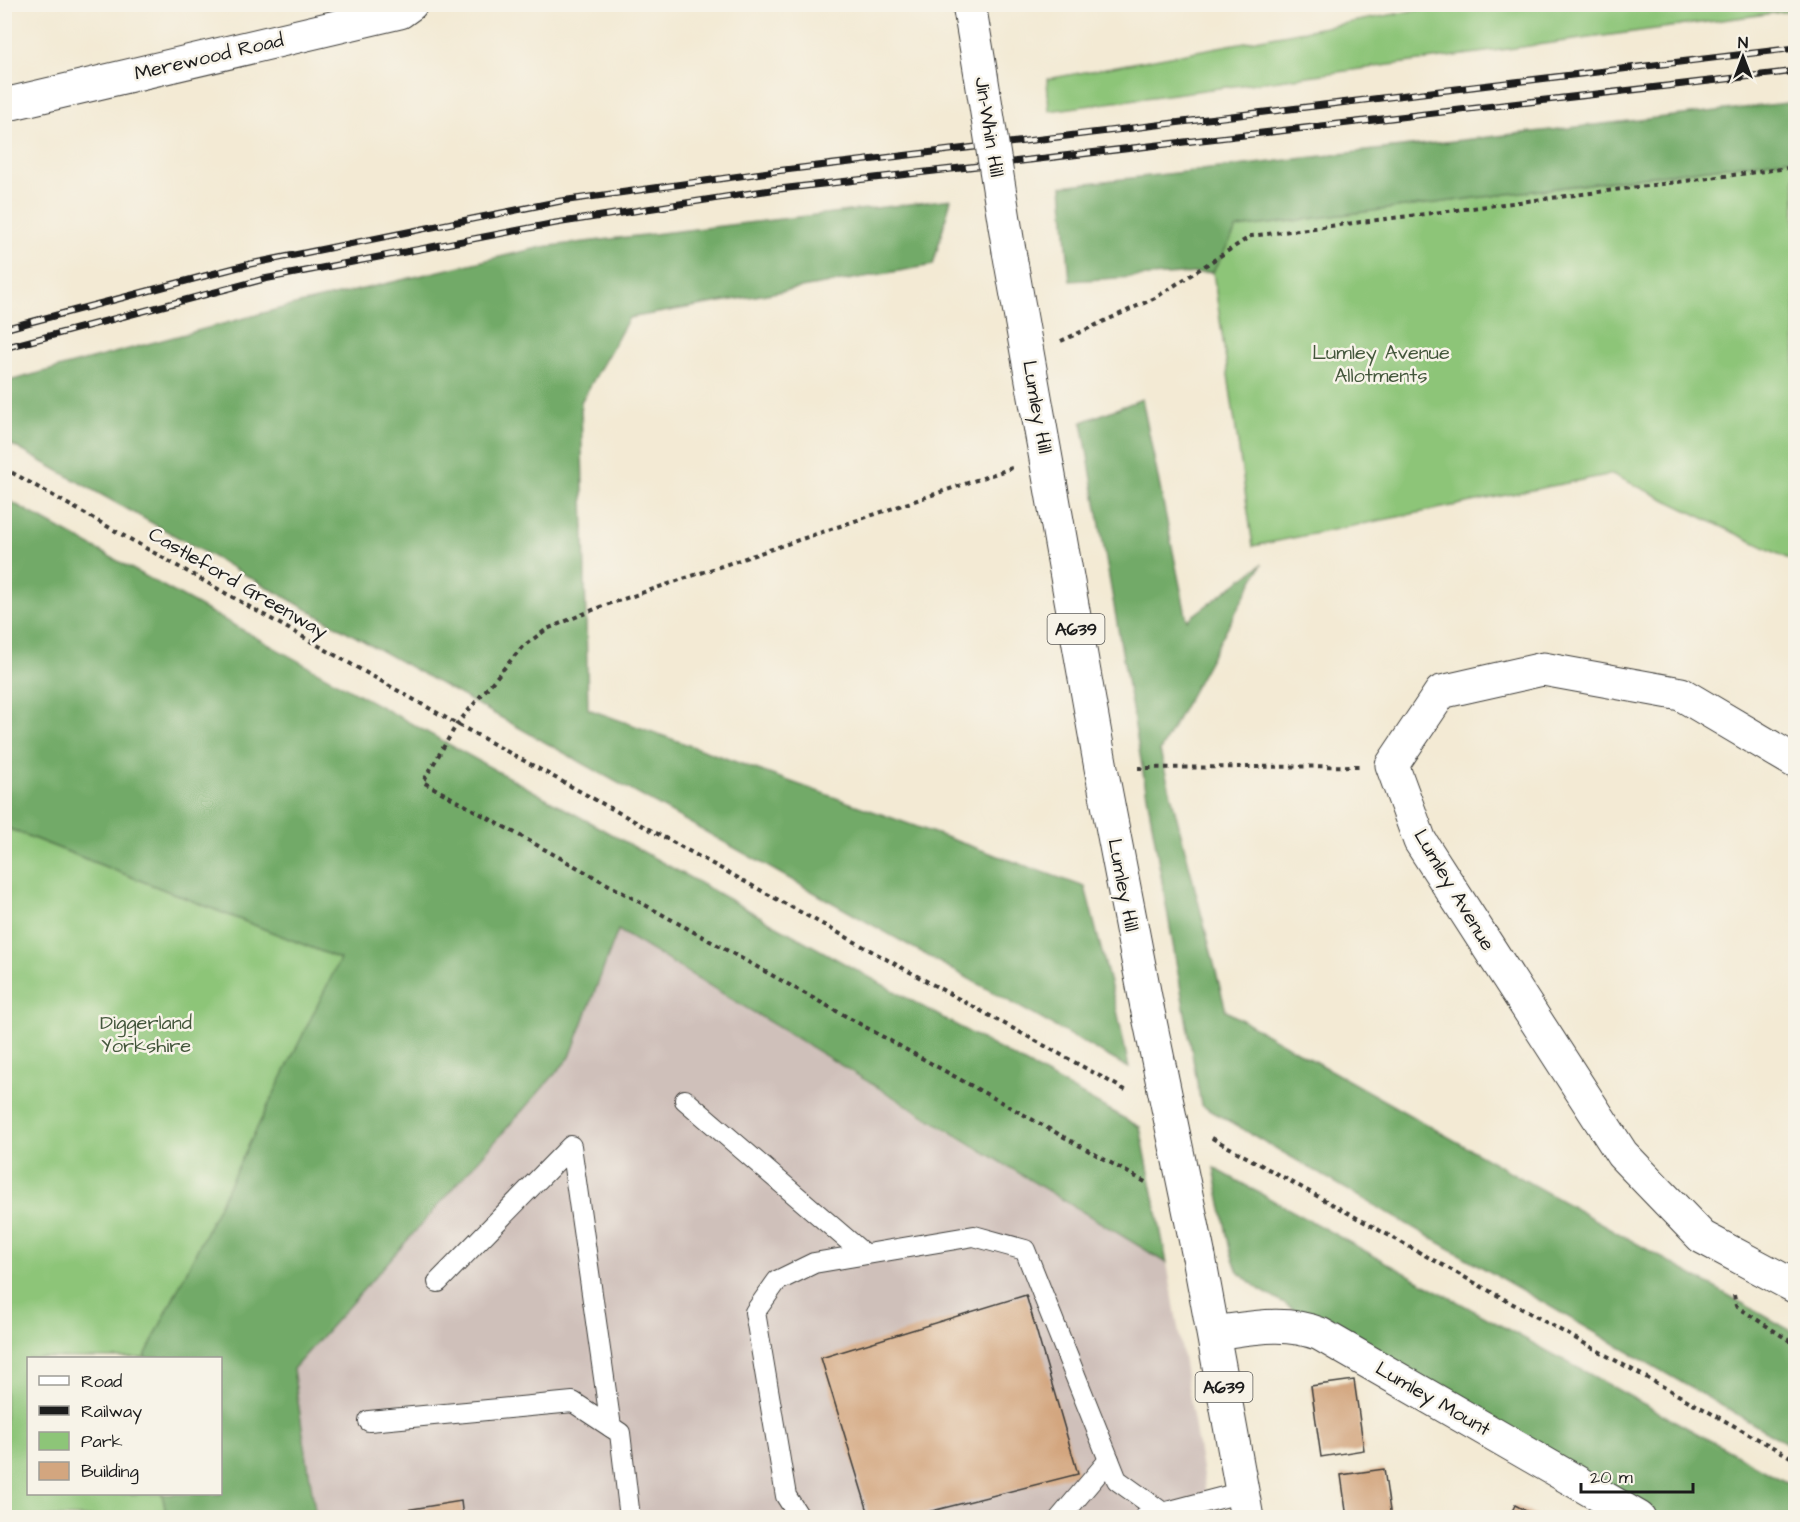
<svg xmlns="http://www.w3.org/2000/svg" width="1800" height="1522" font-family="'Architects Daughter',sans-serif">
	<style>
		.industrial { fill: #cfc0ba }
		.green { fill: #8dc578; stroke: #54704a; stroke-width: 1.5 }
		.forest { fill: #72aa68; stroke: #476342; stroke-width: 1.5 }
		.building { fill: #d3a67f }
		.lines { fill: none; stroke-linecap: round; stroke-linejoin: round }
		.service-casing { stroke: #3c3b38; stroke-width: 22 }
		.minor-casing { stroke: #3c3b38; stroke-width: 35 }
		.primary-casing { stroke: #3c3b38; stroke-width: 35 }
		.path { stroke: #3c3b38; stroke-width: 4; stroke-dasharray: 4.5 4.5; stroke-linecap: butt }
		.service { stroke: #fff; stroke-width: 20 }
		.minor { stroke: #fff; stroke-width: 33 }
		.primary { stroke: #fff; stroke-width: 33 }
		.rail-casing { stroke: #1c1c1c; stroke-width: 7 }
		.rail { stroke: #f7f3e8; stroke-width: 4.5; stroke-dasharray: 14; stroke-linecap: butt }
		.primary-bridge-casing { stroke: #3c3b38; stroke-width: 35; stroke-linecap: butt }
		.primary-bridge { stroke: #fff; stroke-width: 33 }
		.labels { text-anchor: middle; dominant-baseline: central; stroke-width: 5; stroke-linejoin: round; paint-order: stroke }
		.shield { fill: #f7f3e8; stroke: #5e5c59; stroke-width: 1.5 }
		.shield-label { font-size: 18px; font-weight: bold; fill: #1c1c1c }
		.street-label { font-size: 20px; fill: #1c1c1c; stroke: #f7f3e8 }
		.park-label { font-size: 20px; fill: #44573c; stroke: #f7f3e8 }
	</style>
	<rect width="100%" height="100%" fill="#f7f3e8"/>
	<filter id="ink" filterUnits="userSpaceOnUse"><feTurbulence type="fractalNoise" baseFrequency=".0167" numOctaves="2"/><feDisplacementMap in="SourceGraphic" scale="12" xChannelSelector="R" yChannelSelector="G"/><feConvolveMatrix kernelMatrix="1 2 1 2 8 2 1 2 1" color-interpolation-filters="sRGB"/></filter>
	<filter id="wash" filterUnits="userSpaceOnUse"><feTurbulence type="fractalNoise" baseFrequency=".008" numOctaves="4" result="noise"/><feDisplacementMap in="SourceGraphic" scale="24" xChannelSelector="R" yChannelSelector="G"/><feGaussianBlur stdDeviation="1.35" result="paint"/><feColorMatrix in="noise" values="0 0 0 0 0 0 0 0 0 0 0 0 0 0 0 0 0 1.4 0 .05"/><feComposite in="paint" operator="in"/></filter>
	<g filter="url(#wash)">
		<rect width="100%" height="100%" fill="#f3ead4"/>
		<path class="industrial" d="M618,930L958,1138L1167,1263L1210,1517H316L293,1369L570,1057Z"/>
		<g class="green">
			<path d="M1443,5L1795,4L1796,10L1049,111L1047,79Z"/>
			<path d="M1795,158V562L1612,474L1253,546L1213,272L1237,228Z"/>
			<path d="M4,827L341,959L144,1358H28V1494H162L167,1517H5Z"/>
		</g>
		<g class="forest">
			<path d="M1795,102V158L1237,228L1213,272L1070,281L1062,186Z"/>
			<path d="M951,199L933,265L629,318L581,402L588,709L1085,887L1117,1010L1129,1068L5,441V382L282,308L542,247Z"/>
			<path d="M1142,399L1187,620L1262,564L1160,751L1226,1011L1795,1333V1448L1201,1105L1082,422Z"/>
			<path d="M4,498L1140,1127L1167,1263L618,930L570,1057L293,1369L316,1517H167L162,1494H220V1358H144L340,959L5,827Z"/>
			<path d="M1214,1168L1795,1487V1517H1653L1260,1290L1238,1272L1230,1250Z"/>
		</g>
		<g id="blocks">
			<g class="building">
				<path d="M1026,1295L1078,1474L904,1518H870L821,1358Z"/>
				<path d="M1354,1380L1364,1450L1321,1457L1311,1386Z"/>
				<path d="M1384,1469L1391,1518H1347L1341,1475Z"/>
				<path d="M461,1501L463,1518H369V1516Z"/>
				<path d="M1515,1505L1539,1518H1509Z"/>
			</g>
		</g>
	</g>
	<g filter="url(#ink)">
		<use href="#blocks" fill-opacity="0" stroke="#3c3b38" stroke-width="1.5"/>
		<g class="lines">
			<defs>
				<g id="service">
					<path d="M685,1100L864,1254"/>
					<path d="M438,1282L571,1146L611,1427"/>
					<path d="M369,1421L573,1402L620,1433L630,1518"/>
					<path d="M800,1518L786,1496L755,1312L777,1281L814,1263L974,1236L1025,1250L1117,1480L1163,1513"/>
					<path d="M1060,1518L1109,1460"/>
					<path d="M1144,1518L1243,1492"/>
				</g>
				<g id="minor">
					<path d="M4,105L400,12L411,4"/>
					<path d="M1796,762L1681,694L1543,669L1441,692L1392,765L1420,841L1622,1154L1702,1237L1796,1287"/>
					<path d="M1214,1333C1251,1328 1285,1320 1320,1334L1639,1518"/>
				</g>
				<g id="primary">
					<path d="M969,4L981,75"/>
					<path d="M1009,251L1101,768L1147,1007"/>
					<path d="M1199,1257L1247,1518"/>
				</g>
			</defs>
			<use href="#service" class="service-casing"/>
			<use href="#minor" class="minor-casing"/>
			<use href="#primary" class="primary-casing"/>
			<g class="path">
				<path d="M1061,341L1155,298L1251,236L1796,167"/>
				<path d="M4,468L457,724L1129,1092"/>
				<path d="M1012,468L600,607L547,629L522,647L457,724L423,782L1147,1183"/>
				<path d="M1138,768L1359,766"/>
				<path d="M1212,1138L1796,1460"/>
				<path d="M1734,1295L1736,1306L1796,1345"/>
			</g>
			<use href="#service" class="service"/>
			<use href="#minor" class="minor"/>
			<use href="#primary" class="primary"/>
			<defs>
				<g id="rail">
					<path d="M4,329L250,264L561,201L776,171L1796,48"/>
					<path d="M4,348L264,279L556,223L771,190L1796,71"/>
				</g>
			</defs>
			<use href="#rail" class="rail-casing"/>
			<use href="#rail" class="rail"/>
			<defs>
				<g id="primary-bridge">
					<path d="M981,75L1009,251"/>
					<path d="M1147,1007L1199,1257"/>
				</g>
			</defs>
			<use href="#primary-bridge" class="primary-bridge-casing"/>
			<use href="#primary-bridge" class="primary-bridge"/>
		</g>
	</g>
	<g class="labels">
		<g class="shield">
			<rect x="1047.5" y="614" width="57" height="30" rx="4.5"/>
			<rect x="1195.5" y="1372" width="57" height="30" rx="4.5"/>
		</g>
		<g class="shield-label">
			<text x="1076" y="629">A639</text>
			<text x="1224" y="1387">A639</text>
		</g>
		<g class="street-label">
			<text transform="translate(209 57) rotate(-13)">Merewood Road</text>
			<text transform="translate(989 127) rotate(81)">Jin-Whin Hill</text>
			<text transform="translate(1037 407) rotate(80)">Lumley Hill</text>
			<text transform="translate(238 583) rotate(30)">Castleford Greenway</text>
			<text transform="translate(1123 885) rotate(79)">Lumley Hill</text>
			<text transform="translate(1454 890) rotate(59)">Lumley Avenue</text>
			<text transform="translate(1433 1399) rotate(30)">Lumley Mount</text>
		</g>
		<g class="park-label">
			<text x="1381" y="353">Lumley Avenue<tspan x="1381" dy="23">Allotments</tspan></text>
			<text x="146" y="1023">Diggerland<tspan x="146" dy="23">Yorkshire</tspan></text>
		</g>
	</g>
	<rect width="1800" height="1522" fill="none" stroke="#f7f3e8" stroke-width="24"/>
	<rect x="27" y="1357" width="195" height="138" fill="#f7f3e8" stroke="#9f9d96" stroke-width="1.5"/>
	<rect x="39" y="1376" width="30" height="9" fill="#ffffff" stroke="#9f9d96" stroke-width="1.5"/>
	<text x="81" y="1387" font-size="18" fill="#1c1c1c">Road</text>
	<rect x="39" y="1406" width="30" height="9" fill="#1c1c1c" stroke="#9f9d96" stroke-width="1.5"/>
	<text x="81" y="1417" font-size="18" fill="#1c1c1c">Railway</text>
	<rect x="39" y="1432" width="30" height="18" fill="#8dc578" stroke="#9f9d96" stroke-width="1.5"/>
	<text x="81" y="1447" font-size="18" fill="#1c1c1c">Park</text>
	<rect x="39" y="1462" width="30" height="18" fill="#d3a67f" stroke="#9f9d96" stroke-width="1.5"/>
	<text x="81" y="1477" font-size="18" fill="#1c1c1c">Building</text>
	<g transform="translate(1743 57)" stroke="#f7f3e8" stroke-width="4.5" paint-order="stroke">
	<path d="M0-4.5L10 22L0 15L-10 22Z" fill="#1c1c1c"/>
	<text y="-9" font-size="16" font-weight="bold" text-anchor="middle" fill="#1c1c1c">N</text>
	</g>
	<path d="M1581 1483v9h112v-9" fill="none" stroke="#1c1c1c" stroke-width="3"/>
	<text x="1590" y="1483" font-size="18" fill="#1c1c1c" stroke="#f7f3e8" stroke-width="4.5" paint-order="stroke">20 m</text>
</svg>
